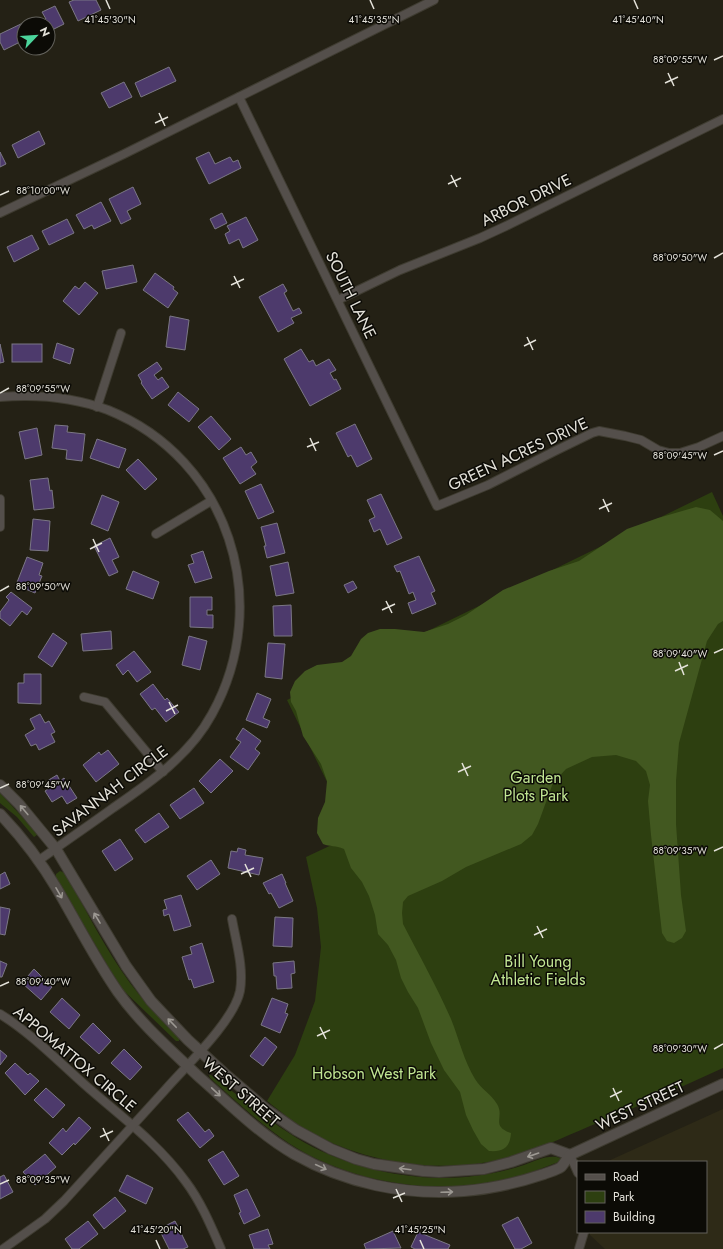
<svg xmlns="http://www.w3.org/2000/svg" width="723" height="1249" font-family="Jost,sans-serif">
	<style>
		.built { fill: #2e2a17 }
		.green { fill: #2d3f10 }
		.forest { fill: #425820 }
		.building { fill: #4d3a6c; stroke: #7b7785 }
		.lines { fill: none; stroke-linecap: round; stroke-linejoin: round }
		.minor-casing { stroke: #3f3c31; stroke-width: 10 }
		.tertiary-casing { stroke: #3f3c31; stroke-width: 12 }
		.minor { stroke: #544f4b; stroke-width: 8 }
		.tertiary { stroke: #544f4b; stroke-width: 10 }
		.oneway { stroke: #9c9892 }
		.ticks { fill: none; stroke: #e4e2da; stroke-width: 1.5 }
		.labels { text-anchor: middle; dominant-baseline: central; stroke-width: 3; stroke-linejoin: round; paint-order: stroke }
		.street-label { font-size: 16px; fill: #e4e2da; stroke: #0c0b06 }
		.park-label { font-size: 16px; fill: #c1e693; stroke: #0c0b06 }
		.ticks-label { font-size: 10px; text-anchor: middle; fill: #e4e2da; stroke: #0c0b06; stroke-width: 3; stroke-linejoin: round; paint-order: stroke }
	</style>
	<rect width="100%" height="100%" fill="#242115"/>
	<path class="built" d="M723,1109V1249H605L590,1235V1232H706V1162H606Z"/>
	<g class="green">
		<path d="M712,492L723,516V1068C679,1088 635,1108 590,1126C560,1139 530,1153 499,1160C438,1173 375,1164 319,1137C300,1128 284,1114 267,1101L295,1055L315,1001L321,947L317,908L306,857L353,835L287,700Z"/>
		<path d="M0,793L37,833V835L34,837L17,817L0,803Z"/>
		<path d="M60,871L65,873C86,910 105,949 130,983C145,1003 162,1021 179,1038V1041H176L123,990L109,968L56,878V874Z"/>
		<path d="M209,1075H211C244,1100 284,1134 321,1151C352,1165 385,1174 420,1177C454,1180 492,1176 524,1165C535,1161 551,1153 562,1159L561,1161C541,1168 522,1177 501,1181C483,1184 464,1187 446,1187C393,1187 335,1173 290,1144C261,1125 236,1101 210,1078Z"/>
	</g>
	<path class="forest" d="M696,507L710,510L723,521V621L718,624L707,641L679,743L676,781V824L681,895L686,931L682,938L674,943L667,941L662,933L651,835L648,801L650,785L646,771L636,761L616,755L592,757L566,769L553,783L538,824L532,835L521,844L466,867L442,881L408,896L403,902L402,913L403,924C419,955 437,987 451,1019C459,1039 464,1061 475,1079C481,1089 491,1094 497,1104C505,1117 490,1126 511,1133C510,1148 503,1152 489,1151L481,1144L473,1130L466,1115L460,1092L444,1070L431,1043L418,1008L408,992L401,978L396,960L388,945L378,934L375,915L369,896L362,882L351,868L344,849C335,845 331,847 323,844L317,833L318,818L325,802L327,781L321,764L303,736L296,711L291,702L290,692L295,681L305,671L317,665L342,662L351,656L361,639L368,633L380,629H395L424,632L448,624L466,615L503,590L549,571L579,561L627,529L658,518Z"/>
	<g class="building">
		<path d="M74,0H96L101,10L78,21L69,2Z"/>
		<path d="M55,6L64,24L48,32V24L36,23L46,19L42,12Z"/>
		<path d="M23,23L24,40L4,50L0,42V34Z"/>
		<path d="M169,67L176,81L141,97L135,83Z"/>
		<path d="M124,82L132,97L109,108L101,93Z"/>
		<path d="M39,131L45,144L18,158L12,145Z"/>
		<path d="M0,152L6,164L0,167Z"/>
		<path d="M209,152L215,164L230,157L233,162L238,160L241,168L209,184L196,158Z"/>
		<path d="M133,187L141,204L127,211L131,219L121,224L109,199Z"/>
		<path d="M101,202L111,221L94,229L92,225L84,229L76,215Z"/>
		<path d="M222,213L227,223L215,229L210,219Z"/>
		<path d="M246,217L258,240L243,248L239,239L229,244L225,234L230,231L227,226Z"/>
		<path d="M67,219L74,233L49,245L42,231Z"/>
		<path d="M32,235L39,249L14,262L7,247Z"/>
		<path d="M133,265L137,282L106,289L102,271Z"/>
		<path d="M155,273L174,287L173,289L178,293L168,308L143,290Z"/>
		<path d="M85,282L98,293L79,315L63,301L75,286L79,289Z"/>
		<path d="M283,284L287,291L284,293L293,311L299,308L302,313L291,318L294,323L278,332L259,297Z"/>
		<path d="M170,316L189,320L185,350L166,347Z"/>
		<path d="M57,343L74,349L70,364L53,358Z"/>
		<path d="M0,344L4,362L0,363Z"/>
		<rect x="12" y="344" width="30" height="18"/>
		<path d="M301,349L309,362L313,360L316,366L329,359L336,370L330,373L334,380L336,379L341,389L310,406L284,359Z"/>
		<path d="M157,362L162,369L154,375L158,380L162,377L169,387L152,399L141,383L142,382L138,375Z"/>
		<path d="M178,392L199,409L189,422L168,405Z"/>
		<path d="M211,416L231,439L219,450L198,427Z"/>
		<path d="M355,424L372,459L357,467L351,455L348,457L336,433Z"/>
		<path d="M55,425L68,426L67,432L85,434L82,461L66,459L67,450L52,448Z"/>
		<path d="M37,428L42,455L25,459L19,432Z"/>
		<path d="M97,439L126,449L119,468L90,458Z"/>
		<path d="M241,447L246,455L251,452L257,462L251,467L256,474L240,484L223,458Z"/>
		<path d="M138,459L157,479L145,490L126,470Z"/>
		<path d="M48,478L50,491L52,490L54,508L34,510L30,480Z"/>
		<path d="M261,484L274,512L258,519L245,491Z"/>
		<path d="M381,494L402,538L387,545L380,529L374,532L369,520L375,517L367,500Z"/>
		<path d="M102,495L119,502L108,531L91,524Z"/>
		<path d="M33,519L50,521L48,551L30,550Z"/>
		<path d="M277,523L285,553L267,558L264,546H266L261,527Z"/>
		<path d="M110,538L119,557L112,560L118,572L109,576L94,546Z"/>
		<path d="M203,551L212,578L195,583L188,565L194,563L191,555Z"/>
		<path d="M419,556L435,591L431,593L436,604L412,614L408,603L416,600L413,592L409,594L400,571L397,572L394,566Z"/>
		<path d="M27,557L43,563L39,575L42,576L35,593L16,585Z"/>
		<path d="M288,562L294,593L276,596L270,566Z"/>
		<path d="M133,571L159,582L153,599L126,589Z"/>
		<path d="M353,581L357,588L348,593L344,585Z"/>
		<path d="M11,592L32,608L27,615L22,611L10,626L0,618V612L9,600L6,597Z"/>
		<path d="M190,597H212V610H207V615H213V628L190,627Z"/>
		<path d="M291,605L292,636H274L273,606Z"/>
		<path d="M111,631L112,649L83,651L81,634Z"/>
		<path d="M53,633L67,643L52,667L38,657Z"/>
		<path d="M189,636L207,641L200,670L182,665Z"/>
		<path d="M268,643L285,644L282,679L265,677Z"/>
		<path d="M134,651L151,672L137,682L128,670L123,675L116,665Z"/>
		<path d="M24,674H41V704L18,703V683H24Z"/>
		<path d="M153,684L165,700L167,698L179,712L166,722L155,708L152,710L140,694Z"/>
		<path d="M257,693L271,699L263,718L270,721L267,728L246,720Z"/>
		<path d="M40,714L45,723L49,721L55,732L51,734L55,742L39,750L36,744L31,746L25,735L35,729L30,719Z"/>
		<path d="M243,728L261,741L255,749L260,753L248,770L230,757L241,742L236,739Z"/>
		<path d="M108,750L119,764L96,782L83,765L99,752L101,755Z"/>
		<path d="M220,759L233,771L211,793L199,781Z"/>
		<path d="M57,775L60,781L64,778L77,798L67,804L62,796L52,802L45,791L51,787L47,781Z"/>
		<path d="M194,788L204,803L180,819L170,805Z"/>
		<path d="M159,813L169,827L145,843L135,830Z"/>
		<path d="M120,839L133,859L115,871L102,851Z"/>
		<path d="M238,848L246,850L245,855L263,858L259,875L228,868L231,851L237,852Z"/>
		<path d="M211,860L220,874L197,890L187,876Z"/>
		<path d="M5,872L10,884L0,889V875Z"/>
		<path d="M282,874L286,883H285L293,901L279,908L271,893L269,894L263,883Z"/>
		<path d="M181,895L191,926L174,931L169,914L164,916L163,910L167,909L164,900Z"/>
		<path d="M0,907L10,909L5,935L0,934Z"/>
		<path d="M275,917L293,918L292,947L273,946Z"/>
		<path d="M202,943L214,982L194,988L191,979L189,980L182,957L192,954L190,947Z"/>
		<path d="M0,961L7,964L2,977H0Z"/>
		<path d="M294,961L295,973L291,974L292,988L277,989L276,976H274L273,963Z"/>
		<path d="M34,969L52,987L41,1000L22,983Z"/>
		<path d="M62,998L80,1015L69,1029L50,1012Z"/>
		<path d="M272,998L288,1004L285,1013L288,1014L280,1033L261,1025Z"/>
		<path d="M93,1023L111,1041L99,1054L80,1037Z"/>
		<path d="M265,1037L277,1047L263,1066L250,1056Z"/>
		<path d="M124,1049L142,1067L130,1080L111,1063Z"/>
		<path d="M0,1050L7,1056L0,1065Z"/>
		<path d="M15,1063L28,1075L30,1073L39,1081L25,1095L5,1073Z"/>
		<path d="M46,1088L65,1105L53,1118L34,1100Z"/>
		<path d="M188,1112L205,1132L209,1129L214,1136L200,1148L177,1120Z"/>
		<path d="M79,1117L91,1128L75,1145L74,1143L62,1155L49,1143L63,1128L66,1132Z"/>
		<path d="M223,1151L239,1176L224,1185L208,1160Z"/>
		<path d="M45,1154L56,1167L35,1185L23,1172Z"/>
		<path d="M4,1175L13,1192L0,1199V1177Z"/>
		<path d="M127,1175L153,1188L146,1204L119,1191Z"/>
		<path d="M247,1189L260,1216L244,1224L239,1213L241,1212L234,1195Z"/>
		<path d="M115,1197L126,1211L104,1229L93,1215Z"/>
		<path d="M518,1217L532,1243L521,1249H515L502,1225Z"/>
		<path d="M88,1221L98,1234L79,1249H72L65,1239Z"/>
		<path d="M175,1221L188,1247L183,1249H169L159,1229Z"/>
		<path d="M268,1229L273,1244L268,1245L270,1249H254L249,1235Z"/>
		<path d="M393,1231L401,1248L366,1249L364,1244Z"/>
		<path d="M418,1232L450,1245L448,1249H415L411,1247Z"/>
	</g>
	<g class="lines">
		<defs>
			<g id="minor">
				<path d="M239,97L437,506L488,485L555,451L592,433L599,431L625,436L641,440L658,450L669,453H680L699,447L723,436"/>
				<path d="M0,213L124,154L434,0"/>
				<path d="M338,300L400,270L480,238L506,226L723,119"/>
				<path d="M0,397C36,394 73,397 108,410C229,459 274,602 212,714C190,755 151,782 113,808C88,826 63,843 38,861"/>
				<path d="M97,407L121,333"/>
				<path d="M0,499V527"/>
				<path d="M156,534L211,501"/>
				<path d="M84,697L105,702L163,772"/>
				<path d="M0,1014C31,1033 57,1060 84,1084C119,1115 158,1143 186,1182C201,1202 211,1226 221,1249"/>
				<path d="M570,1155L578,1173"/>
				<path d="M3,1249L45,1219L64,1201C98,1164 131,1127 165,1090C185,1067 234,1021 240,991C244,967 236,942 232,919"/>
				<path d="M579,1249L584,1232"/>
			</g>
			<g id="tertiary">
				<path d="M0,785L19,804L56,849L126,966L151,1001L188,1040L224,1073L266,1109L296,1130L331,1149L356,1159L374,1164L423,1171L439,1172L484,1169L511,1162L551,1148L570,1155"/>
				<path d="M0,814C21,836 41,862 57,889C77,923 95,959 118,992C141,1024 170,1049 198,1076C229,1103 258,1133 294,1154C345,1183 405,1196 464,1191C491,1189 517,1183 544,1174C549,1172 557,1170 561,1167C564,1164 567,1158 570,1155L723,1084"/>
			</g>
		</defs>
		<use href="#minor" class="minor-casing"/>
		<use href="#tertiary" class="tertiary-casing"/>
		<use href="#minor" class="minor"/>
		<use href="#tertiary" class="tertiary"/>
	</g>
	<defs><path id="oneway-shaft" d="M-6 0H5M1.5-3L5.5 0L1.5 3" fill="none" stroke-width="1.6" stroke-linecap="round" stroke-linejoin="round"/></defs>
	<g class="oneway">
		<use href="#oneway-shaft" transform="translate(24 810) rotate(-130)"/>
		<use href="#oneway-shaft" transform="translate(59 893) rotate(60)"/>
		<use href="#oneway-shaft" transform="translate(97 918) rotate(-121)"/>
		<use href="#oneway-shaft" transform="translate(172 1023) rotate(-134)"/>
		<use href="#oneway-shaft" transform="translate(216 1092) rotate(43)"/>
		<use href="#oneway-shaft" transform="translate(533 1155) rotate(161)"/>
		<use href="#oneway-shaft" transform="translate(321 1167) rotate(25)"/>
		<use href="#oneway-shaft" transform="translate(405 1169) rotate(-173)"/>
		<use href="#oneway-shaft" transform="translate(447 1192) rotate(-2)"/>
	</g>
	<path class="ticks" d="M106,0L110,9M370,0L374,9M634,0L638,9M714,60L723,56M668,73L674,86M665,83L678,77M159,113L165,126M155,123L168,117M451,175L457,187M448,184L461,178M0,195L9,191M714,258L723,253M234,276L240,288M231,285L244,279M527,337L533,350M524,346L536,340M0,393L9,388M310,438L316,451M307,447L319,442M714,455L723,451M603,499L609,512M599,509L612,503M93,539L99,552M90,549L102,543M0,591L9,586M386,601L392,613M382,610L395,604M714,653L723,649M679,662L684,675M675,671L688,665M169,702L175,714M166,711L178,705M462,763L468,776M458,772L471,766M0,788L9,784M714,851L723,847M245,864L251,877M241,874L254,868M537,926L543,938M534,935L547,929M0,986L9,982M320,1027L326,1039M317,1036L330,1030M714,1049L723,1044M613,1088L619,1101M610,1097L622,1091M103,1128L109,1141M100,1137L113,1131M0,1184L9,1180M396,1189L402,1202M393,1198L405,1193M156,1240L160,1249M420,1240L424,1249"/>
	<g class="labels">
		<g class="street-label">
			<text transform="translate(526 200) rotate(-26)">ARBOR DRIVE</text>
			<text transform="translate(351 295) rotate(64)">SOUTH LANE</text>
			<text transform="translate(518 454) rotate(-25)">GREEN ACRES DRIVE</text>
			<text transform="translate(110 791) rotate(-37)">SAVANNAH CIRCLE</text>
			<text transform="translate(75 1059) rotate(40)">APPOMATTOX CIRCLE</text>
			<text transform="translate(241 1092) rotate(41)">WEST STREET</text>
			<text transform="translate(640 1106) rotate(-25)">WEST STREET</text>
		</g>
		<g class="park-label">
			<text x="536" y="777">Garden<tspan x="536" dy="18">Plots Park</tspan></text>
			<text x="538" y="961">Bill Young<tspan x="538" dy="18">Athletic Fields</tspan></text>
			<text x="374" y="1073">Hobson West Park</text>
		</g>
	</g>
	<g class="ticks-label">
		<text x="110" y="23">41°45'30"N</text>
		<text x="374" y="23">41°45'35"N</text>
		<text x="638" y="23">41°45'40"N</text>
		<text x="680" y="63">88°09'55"W</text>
		<text x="43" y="194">88°10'00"W</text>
		<text x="680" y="261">88°09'50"W</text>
		<text x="43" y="392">88°09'55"W</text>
		<text x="680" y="459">88°09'45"W</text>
		<text x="43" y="590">88°09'50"W</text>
		<text x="680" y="657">88°09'40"W</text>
		<text x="43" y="788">88°09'45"W</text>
		<text x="680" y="854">88°09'35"W</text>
		<text x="43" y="985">88°09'40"W</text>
		<text x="680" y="1052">88°09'30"W</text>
		<text x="43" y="1183">88°09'35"W</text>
		<text x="156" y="1233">41°45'20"N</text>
		<text x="420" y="1233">41°45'25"N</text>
	</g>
	<rect x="577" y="1161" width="130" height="72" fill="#0c0b06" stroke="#62615b"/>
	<rect x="585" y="1174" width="20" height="6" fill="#544f4b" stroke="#62615b"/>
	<text x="613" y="1181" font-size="12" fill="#e4e2da">Road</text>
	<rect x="585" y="1191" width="20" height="12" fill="#2d3f10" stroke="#62615b"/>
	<text x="613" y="1201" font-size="12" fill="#e4e2da">Park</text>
	<rect x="585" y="1211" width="20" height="12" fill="#4d3a6c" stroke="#62615b"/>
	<text x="613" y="1221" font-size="12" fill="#e4e2da">Building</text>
	<g transform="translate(36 36) rotate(65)"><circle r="19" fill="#0c0b06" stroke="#62615b"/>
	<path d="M0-3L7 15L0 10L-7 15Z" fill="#4bd49b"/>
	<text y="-6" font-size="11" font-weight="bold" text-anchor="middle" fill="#e4e2da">N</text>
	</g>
</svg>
